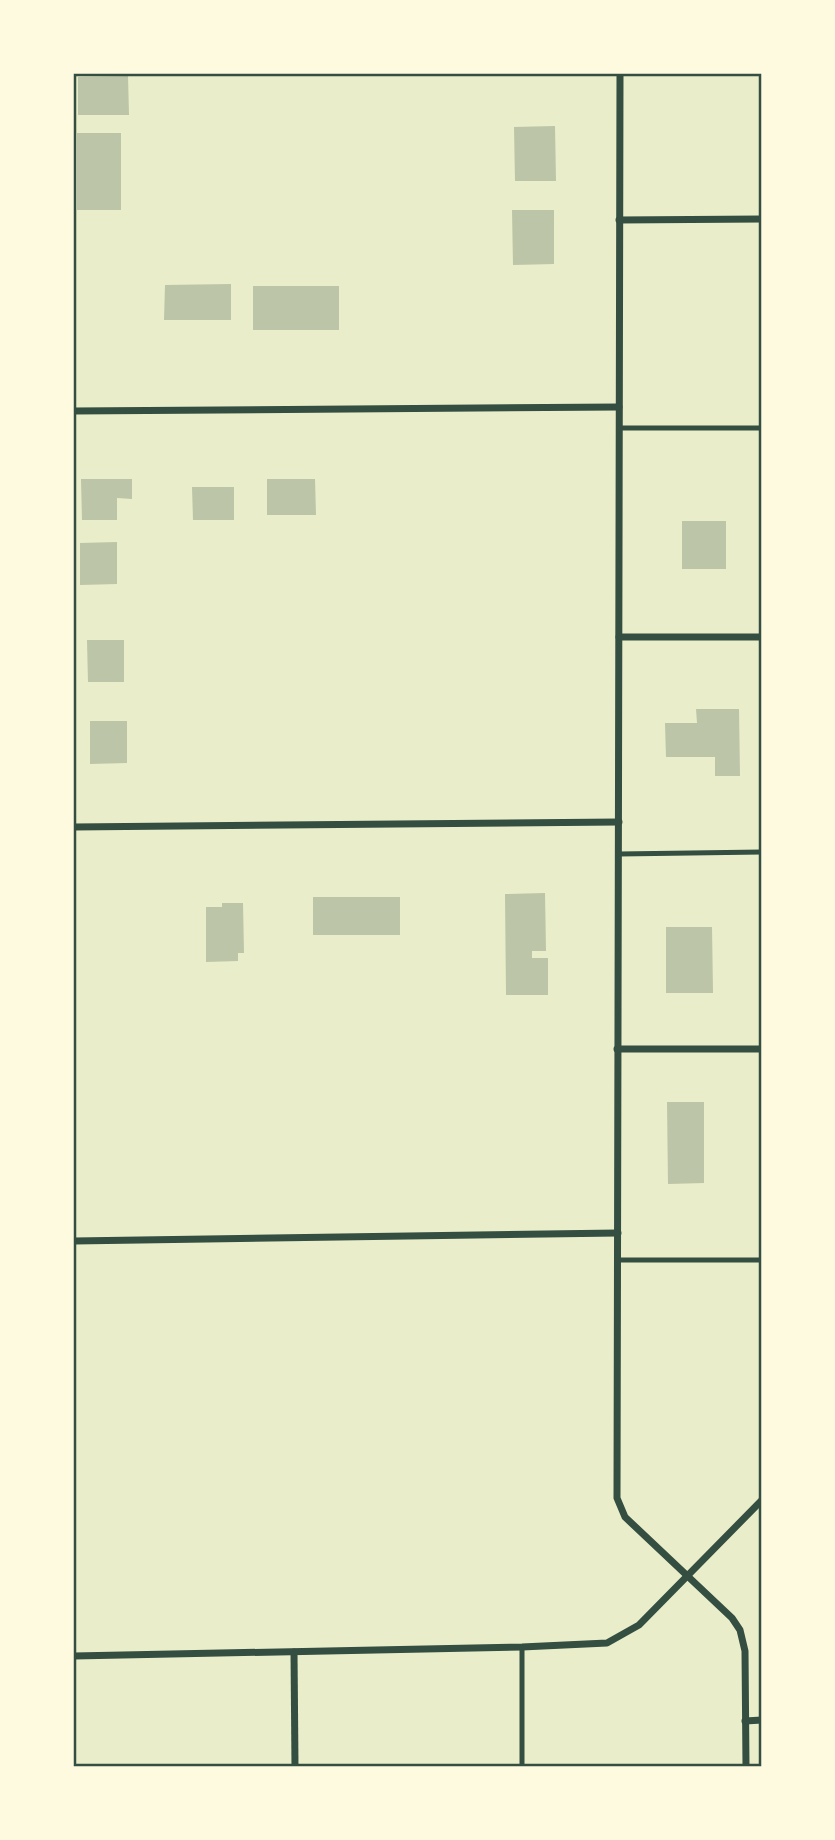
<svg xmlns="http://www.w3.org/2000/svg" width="835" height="1840" font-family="Roboto,sans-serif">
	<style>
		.building { fill: #bcc5a7 }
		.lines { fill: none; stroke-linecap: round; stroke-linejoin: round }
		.service { stroke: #344e41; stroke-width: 5 }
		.minor { stroke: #344e41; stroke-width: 7 }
		.neatline { fill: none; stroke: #344e41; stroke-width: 2.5 }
	</style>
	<rect width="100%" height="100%" fill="#e9edc9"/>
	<g class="building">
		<path d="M128,76L129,115H78V77Z"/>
		<path d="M555,126L556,181H515L514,127Z"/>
		<rect x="77" y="133" width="44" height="77"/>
		<path d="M512,210H554V264L513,265Z"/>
		<path d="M231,284V320H164L165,285Z"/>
		<rect x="253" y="286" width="86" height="44"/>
		<path d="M81,479H132V499L117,498V520H82Z"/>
		<path d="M267,479H315L316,515H267Z"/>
		<path d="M192,487H234V520H193Z"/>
		<rect x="682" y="521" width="44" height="48"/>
		<path d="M117,542V584L80,585V543Z"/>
		<path d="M87,640H124V682H88Z"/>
		<path d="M696,709H739L740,776H715V757H666L665,723H697Z"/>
		<path d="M90,721H127V763L90,764Z"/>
		<path d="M545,893L546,951H532V958H548V995H506L505,894Z"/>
		<rect x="313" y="897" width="87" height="38"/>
		<path d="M222,903H243L244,953H238V961L206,962V907H222Z"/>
		<path d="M666,927H712L713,993H666Z"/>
		<path d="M667,1102H704V1183L668,1184Z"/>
	</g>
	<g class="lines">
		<g class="service">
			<path d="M619,428H762"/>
			<path d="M619,854L762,852"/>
			<path d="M618,1260H762"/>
			<path d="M522,1647V1766"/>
		</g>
		<g class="minor">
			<path d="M620,74L617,1498L625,1517L732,1618L740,1630L745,1651L746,1766"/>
			<path d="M619,220L762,219"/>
			<path d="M74,411L619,407"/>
			<path d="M619,637H762"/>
			<path d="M74,827L619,822"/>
			<path d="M617,1049H762"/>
			<path d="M74,1241L618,1233"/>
			<path d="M294,1652L295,1766"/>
			<path d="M74,1656L522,1647L607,1643L639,1625L762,1500"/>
			<path d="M745,1721L762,1720"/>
		</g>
	</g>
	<rect width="835" height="1840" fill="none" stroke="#fefae0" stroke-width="150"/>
	<rect x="75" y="75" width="685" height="1690" class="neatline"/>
</svg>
